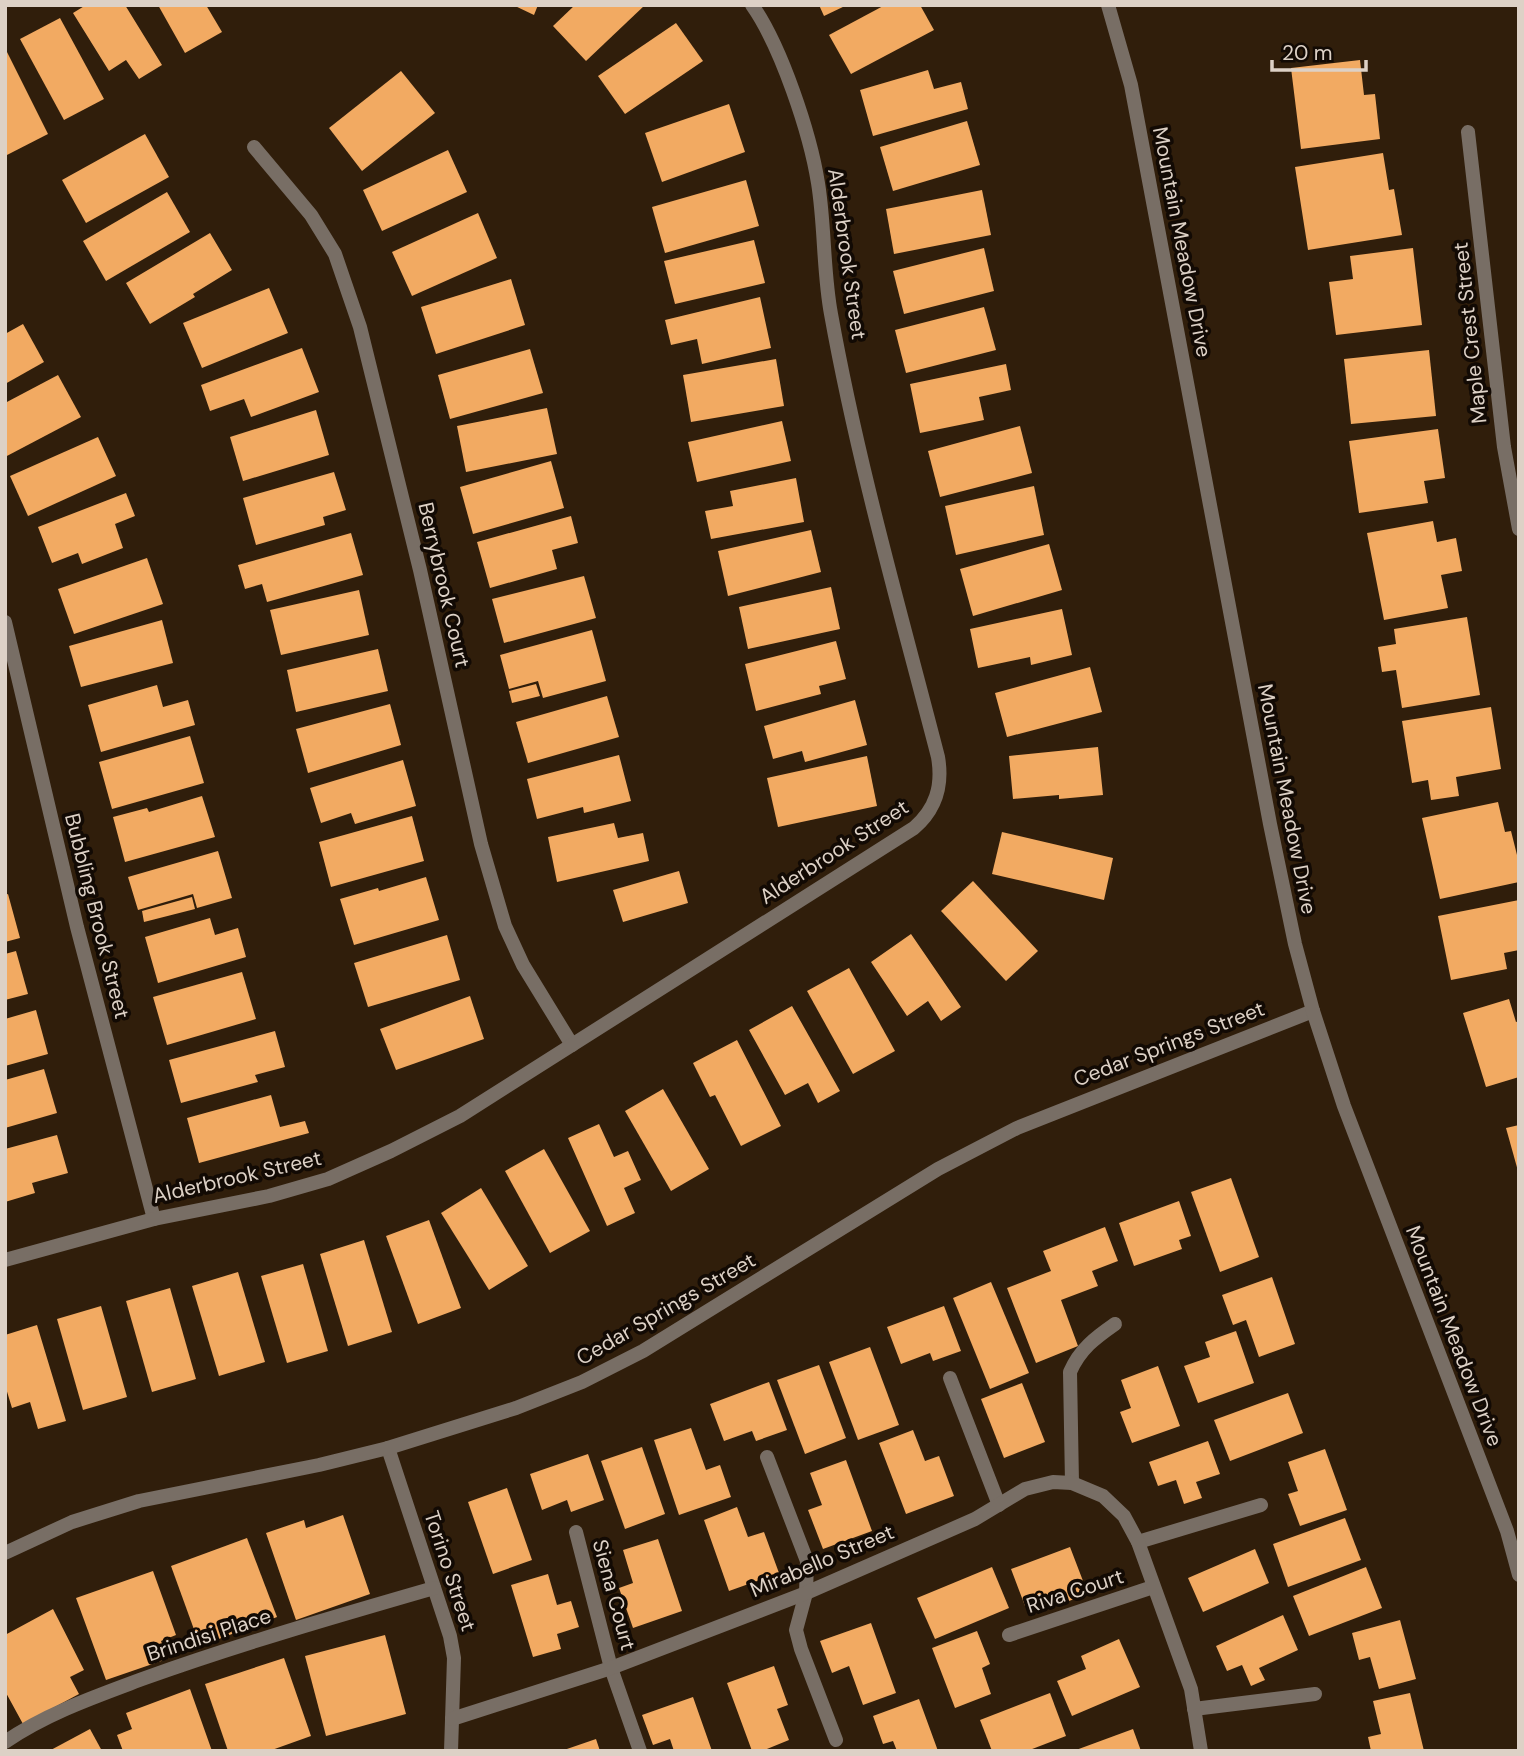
<svg xmlns="http://www.w3.org/2000/svg" width="1524" height="1756" font-family="'DM Sans',sans-serif">
	<style>
		.building { fill: #f2aa62 }
		.lines { fill: none; stroke-linecap: round; stroke-linejoin: round }
		.service { stroke: #786e65; stroke-width: 14 }
		.minor { stroke: #786e65; stroke-width: 14 }
		.tertiary { stroke: #786e65; stroke-width: 14 }
		.labels { text-anchor: middle; dominant-baseline: central; stroke-width: 7; stroke-linejoin: round; paint-order: stroke }
		.street-label { font-size: 21px; fill: #ddd1c6; stroke: #120a04 }
	</style>
	<rect width="100%" height="100%" fill="#301e0b"/>
	<g class="building">
		<path d="M86,5H125L162,65L139,79L126,60L109,71L73,13Z"/>
		<path d="M158,5H206L222,32L185,53Z"/>
		<path d="M513,5H538L534,15Z"/>
		<path d="M575,5H645L586,61L553,26Z"/>
		<path d="M819,5H847L824,16Z"/>
		<path d="M885,5H920L934,30L851,74L829,35Z"/>
		<path d="M60,18L104,99L64,120L20,39Z"/>
		<path d="M676,23L703,61L625,114L598,76Z"/>
		<path d="M7,52L48,134L5,156V53Z"/>
		<path d="M1360,60L1364,95L1375,94L1380,139L1301,149L1291,68Z"/>
		<path d="M928,70L934,89L961,82L968,109L873,136L860,90Z"/>
		<path d="M401,71L435,113L362,171L329,128Z"/>
		<path d="M729,104L745,152L662,182L645,133Z"/>
		<path d="M967,121L980,165L893,191L880,147Z"/>
		<path d="M145,134L169,177L86,223L62,180Z"/>
		<path d="M448,150L467,192L382,231L363,190Z"/>
		<path d="M1383,153L1389,190L1394,189L1402,235L1308,250L1295,167Z"/>
		<path d="M746,180L759,226L665,253L652,207Z"/>
		<path d="M982,190L991,235L894,254L886,209Z"/>
		<path d="M167,192L190,232L106,281L83,241Z"/>
		<path d="M478,213L497,258L412,296L392,252Z"/>
		<path d="M210,233L232,270L193,294L195,297L150,324L126,283Z"/>
		<path d="M754,240L765,283L675,304L664,261Z"/>
		<path d="M984,248L994,291L904,314L893,271Z"/>
		<path d="M1413,248L1422,325L1336,335L1329,282L1353,279L1350,256Z"/>
		<path d="M511,279L525,325L436,354L421,307Z"/>
		<path d="M269,288L288,333L202,368L183,323Z"/>
		<path d="M760,297L771,348L702,364L697,339L671,345L665,320Z"/>
		<path d="M984,307L996,350L906,373L895,330Z"/>
		<path d="M23,324L44,362L5,384V334Z"/>
		<path d="M302,348L319,392L251,417L244,399L210,411L201,385Z"/>
		<path d="M530,349L543,393L450,419L438,375Z"/>
		<path d="M1429,350L1436,416L1351,424L1344,359Z"/>
		<path d="M776,359L784,406L691,422L683,375Z"/>
		<path d="M1006,364L1011,390L979,397L984,420L920,433L910,384Z"/>
		<path d="M58,375L81,417L5,457V403Z"/>
		<path d="M547,408L557,454L466,472L457,426Z"/>
		<path d="M316,410L329,455L243,481L230,437Z"/>
		<path d="M782,421L791,461L697,482L688,442Z"/>
		<path d="M1020,426L1032,473L940,497L928,451Z"/>
		<path d="M1438,429L1445,478L1424,481L1428,503L1359,513L1349,441Z"/>
		<path d="M98,437L116,476L28,516L10,476Z"/>
		<path d="M551,461L564,508L473,534L460,487Z"/>
		<path d="M334,472L346,510L323,517L325,525L256,545L243,498Z"/>
		<path d="M796,478L804,522L711,539L705,511L733,506L730,491Z"/>
		<path d="M1034,486L1044,535L956,555L945,506Z"/>
		<path d="M126,493L135,516L115,524L123,548L82,564L78,553L52,563L38,527Z"/>
		<path d="M571,516L578,543L552,550L557,569L490,588L477,542Z"/>
		<path d="M1433,521L1437,542L1456,538L1462,571L1441,575L1448,608L1384,620L1367,533Z"/>
		<path d="M811,530L821,572L728,596L718,551Z"/>
		<path d="M351,533L363,575L267,602L262,584L245,589L238,565Z"/>
		<path d="M1049,544L1062,590L973,616L960,569Z"/>
		<path d="M147,558L163,604L74,634L58,589Z"/>
		<path d="M584,576L596,618L504,643L492,599Z"/>
		<path d="M831,587L840,629L748,649L739,607Z"/>
		<path d="M359,590L369,635L281,655L270,610Z"/>
		<path d="M1062,609L1072,655L1031,665L1030,657L978,668L970,629Z"/>
		<path d="M1467,617L1480,695L1402,708L1396,670L1382,672L1378,647L1396,644L1394,629Z"/>
		<path d="M162,620L173,663L81,687L69,646Z"/>
		<path d="M592,630L606,681L543,698L538,681L509,689L500,655Z"/>
		<path d="M836,641L846,679L819,686L821,694L756,711L745,664Z"/>
		<path d="M378,649L388,691L296,712L287,670Z"/>
		<path d="M1090,667L1102,712L1007,737L995,693Z"/>
		<path d="M536,684L540,696L512,703L509,691Z"/>
		<path d="M157,685L163,707L188,700L195,725L101,752L88,705Z"/>
		<path d="M607,696L619,737L528,763L516,722Z"/>
		<path d="M855,700L867,745L805,762L802,751L773,759L764,726Z"/>
		<path d="M390,704L401,745L308,773L296,729Z"/>
		<path d="M1491,707L1501,769L1456,777L1459,796L1431,800L1428,780L1412,783L1402,721Z"/>
		<path d="M190,736L204,783L112,809L99,762Z"/>
		<path d="M1098,747L1103,795L1059,799V795L1013,799L1009,756Z"/>
		<path d="M619,755L631,801L584,813L583,807L537,819L527,779Z"/>
		<path d="M867,756L877,806L778,827L767,778Z"/>
		<path d="M403,760L416,806L355,824L351,813L321,823L310,788Z"/>
		<path d="M202,796L215,837L125,862L113,817L147,808L149,812Z"/>
		<path d="M1498,802L1505,832L1511,831L1519,863V882L1440,899L1422,818Z"/>
		<path d="M412,816L424,861L331,887L319,842Z"/>
		<path d="M614,823L618,838L643,833L649,861L557,882L548,837Z"/>
		<path d="M1002,832L1113,858L1104,900L992,874Z"/>
		<path d="M218,851L232,898L197,908L193,894L138,910L128,877Z"/>
		<path d="M679,871L688,903L623,922L613,890Z"/>
		<path d="M426,877L439,920L354,945L340,899L378,888L379,891Z"/>
		<path d="M973,881L1038,951L1006,981L941,911Z"/>
		<path d="M8,894L20,938L5,942V895Z"/>
		<path d="M192,897L195,909L144,922L142,911Z"/>
		<path d="M1519,900V950L1504,953L1507,969L1451,980L1438,916Z"/>
		<path d="M210,918L215,935L238,928L246,957L158,983L145,937Z"/>
		<path d="M911,934L961,1007L941,1021L928,1001L907,1016L871,962Z"/>
		<path d="M447,935L460,980L368,1007L354,963Z"/>
		<path d="M16,951L28,994L5,1000V954Z"/>
		<path d="M849,968L895,1051L853,1074L807,991Z"/>
		<path d="M242,972L256,1019L167,1045L153,997Z"/>
		<path d="M470,996L484,1039L396,1070L380,1029Z"/>
		<path d="M1509,999L1516,1022L1519,1021V1077L1486,1087L1463,1013Z"/>
		<path d="M792,1006L840,1091L818,1103L808,1083L785,1095L749,1030Z"/>
		<path d="M36,1010L48,1054L5,1066V1019Z"/>
		<path d="M275,1031L285,1067L255,1075L258,1082L181,1103L169,1060Z"/>
		<path d="M737,1040L781,1126L741,1146L715,1095L710,1097L693,1063Z"/>
		<path d="M44,1069L57,1113L5,1128V1080Z"/>
		<path d="M663,1089L709,1169L671,1191L625,1111Z"/>
		<path d="M271,1095L280,1127L305,1121L309,1133L199,1163L187,1118Z"/>
		<path d="M599,1124L614,1157L628,1151L641,1180L624,1188L635,1213L607,1226L568,1138Z"/>
		<path d="M1519,1125V1170L1518,1171L1506,1128Z"/>
		<path d="M57,1135L68,1173L32,1183L35,1193L5,1202V1149Z"/>
		<path d="M544,1149L590,1231L550,1253L505,1171Z"/>
		<path d="M1231,1178L1259,1257L1220,1272L1191,1192Z"/>
		<path d="M481,1188L528,1266L489,1290L441,1213Z"/>
		<path d="M1179,1201L1191,1236L1179,1240L1182,1249L1134,1266L1119,1223Z"/>
		<path d="M429,1220L461,1308L418,1324L386,1236Z"/>
		<path d="M1105,1227L1118,1261L1092,1271L1098,1286L1061,1300L1078,1346L1036,1363L1007,1288L1051,1271L1043,1251Z"/>
		<path d="M364,1240L392,1332L348,1346L320,1254Z"/>
		<path d="M303,1264L328,1351L287,1363L261,1276Z"/>
		<path d="M238,1272L265,1362L219,1376L192,1286Z"/>
		<path d="M1272,1277L1295,1344L1259,1357L1246,1320L1233,1325L1222,1295Z"/>
		<path d="M991,1282L1029,1373L990,1389L953,1298Z"/>
		<path d="M170,1288L196,1379L152,1392L126,1301Z"/>
		<path d="M101,1306L127,1397L83,1410L57,1319Z"/>
		<path d="M944,1306L961,1351L933,1361L930,1353L901,1364L887,1327Z"/>
		<path d="M37,1325L66,1421L38,1429L30,1402L12,1408L5,1385V1335Z"/>
		<path d="M1236,1331L1254,1383L1198,1403L1184,1366L1210,1357L1205,1342Z"/>
		<path d="M870,1347L899,1425L858,1440L829,1362Z"/>
		<path d="M819,1365L846,1438L805,1454L777,1380Z"/>
		<path d="M1158,1366L1180,1426L1132,1443L1120,1412L1131,1408L1121,1380Z"/>
		<path d="M769,1382L787,1430L756,1441L752,1431L724,1441L710,1404Z"/>
		<path d="M1022,1383L1045,1442L1004,1458L981,1399Z"/>
		<path d="M1288,1393L1303,1433L1230,1461L1214,1420Z"/>
		<path d="M691,1428L706,1470L720,1465L731,1497L679,1515L654,1440Z"/>
		<path d="M913,1430L925,1461L939,1456L954,1496L906,1514L879,1443Z"/>
		<path d="M1208,1441L1220,1474L1196,1482L1202,1498L1184,1504L1176,1480L1158,1486L1149,1462Z"/>
		<path d="M642,1447L665,1514L625,1529L601,1461Z"/>
		<path d="M1325,1449L1347,1510L1300,1526L1288,1494L1298,1491L1288,1462Z"/>
		<path d="M588,1454L604,1500L571,1512L567,1500L542,1510L530,1474Z"/>
		<path d="M846,1460L872,1531L823,1549L808,1510L822,1505L810,1473Z"/>
		<path d="M507,1488L532,1560L493,1574L468,1502Z"/>
		<path d="M737,1507L748,1537L764,1532L779,1573L729,1591L704,1520Z"/>
		<path d="M343,1515L370,1594L296,1620L266,1533L304,1520L306,1528Z"/>
		<path d="M1345,1518L1361,1560L1288,1587L1273,1544Z"/>
		<path d="M247,1538L277,1617L200,1646L171,1566Z"/>
		<path d="M658,1539L682,1611L633,1628L619,1588L633,1583L623,1550Z"/>
		<path d="M1070,1547L1088,1594L1058,1605L1054,1595L1025,1606L1011,1569Z"/>
		<path d="M1255,1549L1269,1583L1203,1612L1188,1578Z"/>
		<path d="M992,1567L1009,1608L935,1639L917,1598Z"/>
		<path d="M1366,1567L1382,1608L1309,1636L1293,1596Z"/>
		<path d="M153,1571L176,1635L161,1641L167,1659L106,1680L76,1598Z"/>
		<path d="M548,1574L557,1605L571,1601L579,1627L557,1634L561,1649L533,1657L511,1585Z"/>
		<path d="M53,1609L84,1670L70,1677L79,1694L23,1724L5,1691V1635Z"/>
		<path d="M1283,1615L1298,1650L1259,1668L1265,1680L1251,1686L1242,1665L1227,1671L1216,1646Z"/>
		<path d="M1400,1620L1416,1679L1379,1689L1370,1657L1359,1660L1352,1633Z"/>
		<path d="M871,1623L896,1693L863,1705L849,1666L832,1673L820,1641Z"/>
		<path d="M977,1631L990,1664L982,1668L991,1694L955,1708L932,1648Z"/>
		<path d="M385,1635L406,1714L326,1736L305,1656Z"/>
		<path d="M1119,1639L1140,1687L1072,1716L1057,1681L1086,1669L1081,1656Z"/>
		<path d="M284,1658L311,1736L269,1751H228L205,1684Z"/>
		<path d="M774,1666L788,1705L777,1709L789,1740L762,1751H752L727,1683Z"/>
		<path d="M190,1689L212,1751H123L117,1735L132,1729L126,1713Z"/>
		<path d="M1050,1693L1066,1736L1027,1751H992L980,1720Z"/>
		<path d="M1410,1693L1424,1751H1371L1368,1737L1381,1734L1373,1701Z"/>
		<path d="M693,1697L712,1751H674L670,1739L653,1745L642,1715Z"/>
		<path d="M919,1699L938,1751H897L893,1741L883,1744L873,1716Z"/>
		<path d="M90,1729L102,1751H49Z"/>
		<path d="M1133,1729L1141,1751H1076V1750Z"/>
		<path d="M596,1739L600,1751H564V1750Z"/>
	</g>
	<g class="lines">
		<g class="service">
			<path d="M950,1378L999,1505"/>
			<path d="M767,1457L807,1561L806,1593L796,1630L801,1649L836,1740"/>
			<path d="M1072,1483L1070,1372C1080,1349 1095,1338 1115,1324"/>
			<path d="M576,1532L611,1668L640,1751"/>
			<path d="M1138,1542L1261,1505"/>
			<path d="M1009,1635L1153,1587"/>
			<path d="M1194,1709L1315,1694"/>
		</g>
		<g class="minor">
			<path d="M1468,132L1504,447L1519,529"/>
			<path d="M254,147L311,215L335,254L360,327L420,570L481,844L505,926L523,965L572,1045"/>
			<path d="M5,622L77,927L154,1219"/>
			<path d="M5,1260L154,1219L269,1196L328,1179L391,1151L460,1116L914,828C936,809 943,786 938,757C900,610 858,464 831,314C823,271 825,226 818,183C810,133 781,46 752,5"/>
			<path d="M388,1448L450,1636L454,1658L451,1751"/>
			<path d="M5,1553L72,1522L139,1501L319,1465L388,1448L516,1408L582,1382L643,1351L938,1169L1017,1128L1313,1011"/>
			<path d="M452,1719L611,1668L806,1593L975,1519L1025,1489L1053,1482L1072,1483L1103,1496L1124,1516L1138,1542L1191,1689L1201,1751"/>
			<path d="M5,1742C47,1713 97,1696 145,1678C240,1644 337,1616 434,1588"/>
		</g>
		<path class="tertiary" d="M1108,5L1131,85L1270,824L1295,944L1313,1011L1344,1106L1507,1531L1519,1575"/>
	</g>
	<g class="labels">
		<g class="street-label">
			<text transform="translate(1182 242) rotate(79)">Mountain Meadow Drive</text>
			<text transform="translate(847 254) rotate(82)">Alderbrook Street</text>
			<text transform="translate(1470 333) rotate(-96)">Maple Crest Street</text>
			<text transform="translate(444 585) rotate(77)">Berrybrook Court</text>
			<text transform="translate(1287 799) rotate(79)">Mountain Meadow Drive</text>
			<text transform="translate(834 852) rotate(-33)">Alderbrook Street</text>
			<text transform="translate(97 916) rotate(76)">Bubbling Brook Street</text>
			<text transform="translate(1169 1044) rotate(-21)">Cedar Springs Street</text>
			<text transform="translate(237 1177) rotate(-13)">Alderbrook Street</text>
			<text transform="translate(666 1309) rotate(-30)">Cedar Springs Street</text>
			<text transform="translate(1454 1336) rotate(69)">Mountain Meadow Drive</text>
			<text transform="translate(822 1561) rotate(-23)">Mirabello Street</text>
			<text transform="translate(450 1571) rotate(72)">Torino Street</text>
			<text transform="translate(1075 1591) rotate(-18)">Riva Court</text>
			<text transform="translate(614 1595) rotate(75)">Siena Court</text>
			<text transform="translate(209 1635) rotate(-18)">Brindisi Place</text>
		</g>
	</g>
	<rect width="1524" height="1756" fill="none" stroke="#ddd1c6" stroke-width="14"/>
	<path d="M1272 60v10h94v-10" fill="none" stroke="#ddd1c6" stroke-width="3.5"/>
	<text x="1282" y="60" font-size="21" fill="#ddd1c6" stroke="#120a04" stroke-width="5" paint-order="stroke">20 m</text>
</svg>
